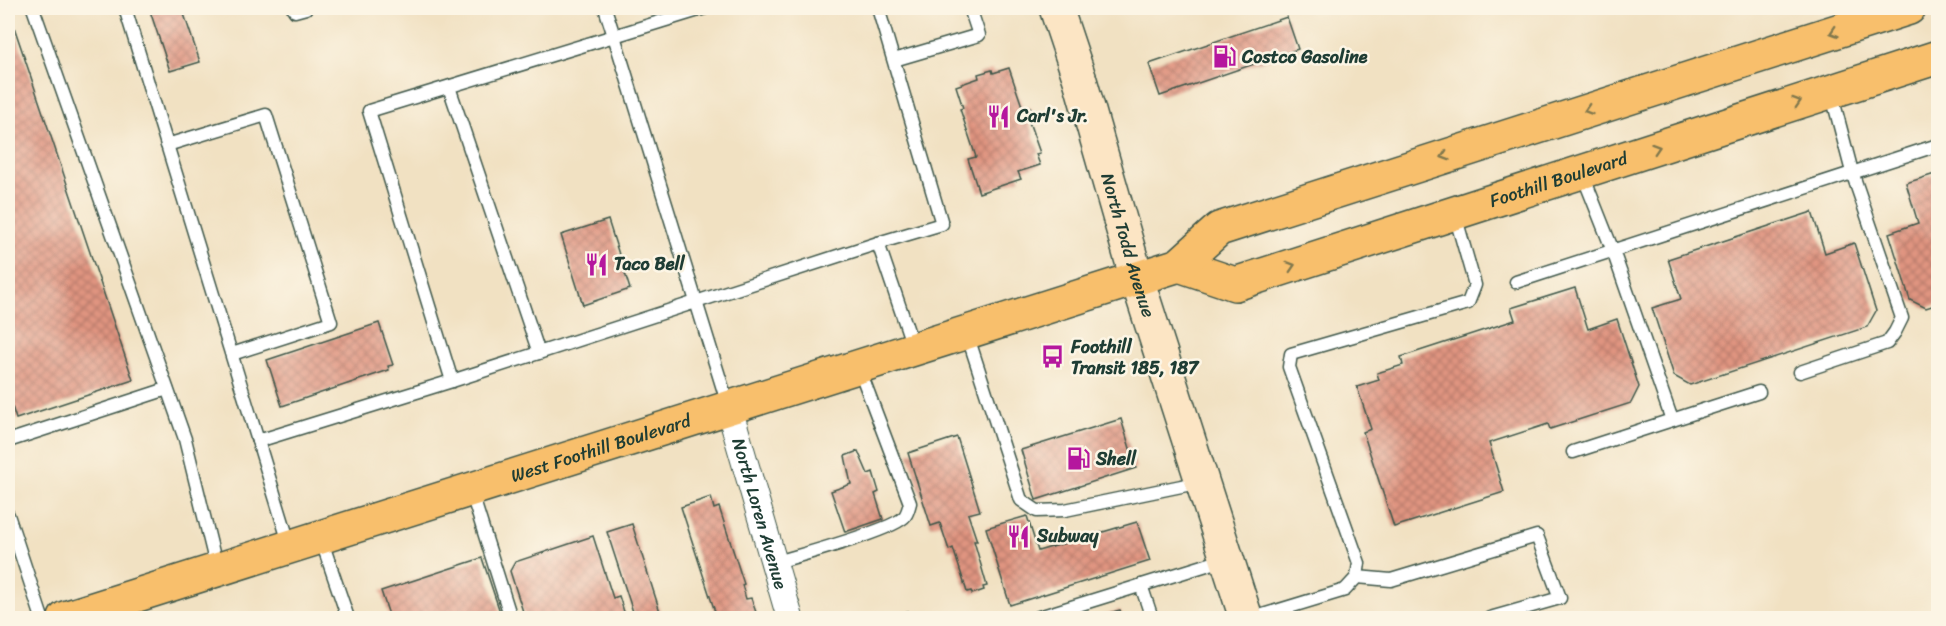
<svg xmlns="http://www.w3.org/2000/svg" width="1946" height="626" font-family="Sriracha,sans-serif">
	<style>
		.building { fill: url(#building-cross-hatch) }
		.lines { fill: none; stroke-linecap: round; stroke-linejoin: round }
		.lane-casing { stroke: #3e5649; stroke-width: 15 }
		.street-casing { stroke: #3e5649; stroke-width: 28 }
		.secondary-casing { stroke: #3e5649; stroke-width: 36 }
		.primary-casing { stroke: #3e5649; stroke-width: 36 }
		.lane { stroke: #fff; stroke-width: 12 }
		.street { stroke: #fff; stroke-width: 26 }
		.secondary { stroke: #fce5c4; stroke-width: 33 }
		.primary { stroke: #f8bf6c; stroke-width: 33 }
		.oneway { stroke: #81784d }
		.labels { text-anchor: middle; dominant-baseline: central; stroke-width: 5; stroke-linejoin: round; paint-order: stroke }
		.poi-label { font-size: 18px; font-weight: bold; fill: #1f3d34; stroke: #fcf5e5; text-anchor: start }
		.street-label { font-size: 18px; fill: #1f3d34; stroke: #fcf5e5 }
	</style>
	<defs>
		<pattern id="building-cross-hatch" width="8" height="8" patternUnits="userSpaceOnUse" patternTransform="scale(1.5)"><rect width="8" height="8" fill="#e09480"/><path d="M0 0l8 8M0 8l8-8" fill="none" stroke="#b57a6a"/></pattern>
	</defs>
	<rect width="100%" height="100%" fill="#fcf5e5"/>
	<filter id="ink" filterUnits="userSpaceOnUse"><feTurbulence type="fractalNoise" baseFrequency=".0167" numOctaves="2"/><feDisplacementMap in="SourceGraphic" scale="12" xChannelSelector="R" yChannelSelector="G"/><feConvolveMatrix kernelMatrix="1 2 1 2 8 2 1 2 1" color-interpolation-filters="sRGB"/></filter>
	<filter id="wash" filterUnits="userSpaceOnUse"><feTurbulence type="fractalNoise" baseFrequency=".008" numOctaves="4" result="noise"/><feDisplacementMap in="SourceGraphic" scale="24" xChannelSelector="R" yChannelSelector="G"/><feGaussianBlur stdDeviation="1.35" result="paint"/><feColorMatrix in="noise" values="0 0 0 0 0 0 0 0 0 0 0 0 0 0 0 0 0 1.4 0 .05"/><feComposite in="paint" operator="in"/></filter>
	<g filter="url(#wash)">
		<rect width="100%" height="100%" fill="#f1e1c2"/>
		<g id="blocks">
			<g class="building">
				<path d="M149,8H182L200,62L170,71Z"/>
				<path d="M8,9L133,380L16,419L8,394Z"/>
				<path d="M1287,17L1298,49L1160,96L1149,64Z"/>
				<path d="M1009,68L1023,109L1030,107L1034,117L1028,119L1040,153L1036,154L1040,165L1018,172L1021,179L979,193L968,159L976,157L960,109L963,108L956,86L979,78L978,74L992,70L993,73Z"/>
				<path d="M1938,173V304L1926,308L1910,300L1889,233L1918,223L1906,183Z"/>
				<path d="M1812,212L1825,253L1854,243L1876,311L1867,327L1690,385L1674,376L1652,308L1681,299L1668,259Z"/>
				<path d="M608,220L630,289L583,305L561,235Z"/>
				<path d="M1575,288L1588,329L1617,319L1639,387L1631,403L1550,429L1548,424L1489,443L1504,492L1394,527L1363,432L1371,429L1357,387L1379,380L1377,373L1403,365L1401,357L1515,320L1511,308Z"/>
				<path d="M379,323L393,365L388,366L389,370L282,406L267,360Z"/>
				<path d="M1121,419L1136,468L1036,500L1021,450Z"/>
				<path d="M957,437L980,511L968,514L977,541H974L987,586L983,587L984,590L972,594L971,591L967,592L953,548L949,550L940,523L931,526L908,453Z"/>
				<path d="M858,451L868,474L873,472L879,492L875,494L883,519L845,532L831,491L851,484L845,456Z"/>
				<path d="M711,497L714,509L719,507L744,584L742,585L746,599L751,598L758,618H717L681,507Z"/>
				<path d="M1027,516L1038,551L1137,522L1150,561L1010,605L986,528Z"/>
				<path d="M632,524L662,618H635L607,532Z"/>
				<path d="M593,536L613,598L619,596L626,618H525L510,571L515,562Z"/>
				<path d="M482,558L502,618H390L381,591Z"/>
				<path d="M1120,610L1123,618H1093Z"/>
				<path d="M908,611L911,618H888Z"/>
			</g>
		</g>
	</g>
	<g filter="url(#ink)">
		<use href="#blocks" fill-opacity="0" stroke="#3e5649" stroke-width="1.5"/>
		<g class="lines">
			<defs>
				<g id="lane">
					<path d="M33,8L185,439L217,569"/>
					<path d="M125,8L258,441"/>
					<path d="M293,8L295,11L306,8"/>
					<path d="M705,8L614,36L728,405"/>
					<path d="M894,60L979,35L970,8"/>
					<path d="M449,87L539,353"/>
					<path d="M167,145L266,115L331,322L232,354"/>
					<path d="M878,243L942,224L878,8"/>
					<path d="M1516,282L1938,145"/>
					<path d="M967,334L1021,500L1037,511L1065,510L1201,482"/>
					<path d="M1800,372L1887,343L1895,332L1902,318L1852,172L1831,92"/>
					<path d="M452,381L878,243L914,349"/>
					<path d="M1672,420L1759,392"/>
					<path d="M8,441L167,389"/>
					<path d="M1573,452L1672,420L1613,251L1582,173"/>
					<path d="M471,491L511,618"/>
					<path d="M8,515L42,618"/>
					<path d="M321,539L348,618"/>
					<path d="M290,546L258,441L452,381L369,111L614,36L605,8"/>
					<path d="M774,563C796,556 895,530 905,516C908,512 909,506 910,503L859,368"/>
					<path d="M1357,577L1391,580L1537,536L1560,598L1490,618"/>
					<path d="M1141,585L1152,618"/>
					<path d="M1036,618L1226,559"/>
					<path d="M1253,618L1345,590L1357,577L1359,563L1289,367L1291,354L1468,303L1475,285L1455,215"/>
				</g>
				<g id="street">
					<path id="s1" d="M729,408L790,618"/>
				</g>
				<g id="secondary">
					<path id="s2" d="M1056,8L1080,80L1137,279L1246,618"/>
				</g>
				<g id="primary">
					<path id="s3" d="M1179,265L1235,284L1938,57"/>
					<path id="s4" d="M65,618L1179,265L1219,229L1909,8"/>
				</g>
			</defs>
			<use href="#lane" class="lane-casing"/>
			<use href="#street" class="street-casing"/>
			<use href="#secondary" class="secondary-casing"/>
			<use href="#primary" class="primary-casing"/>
			<use href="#lane" class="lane"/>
			<use href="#street" class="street"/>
			<use href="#secondary" class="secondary"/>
			<use href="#primary" class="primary"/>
		</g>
		<defs><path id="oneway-chevron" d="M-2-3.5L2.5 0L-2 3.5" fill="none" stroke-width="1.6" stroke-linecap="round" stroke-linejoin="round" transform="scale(1.5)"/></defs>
		<g class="oneway">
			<use href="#oneway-chevron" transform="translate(1834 32) rotate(162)"/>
			<use href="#oneway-chevron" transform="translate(1797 102) rotate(-18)"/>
			<use href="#oneway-chevron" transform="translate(1588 110) rotate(162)"/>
			<use href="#oneway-chevron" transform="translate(1656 148) rotate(-18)"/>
			<use href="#oneway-chevron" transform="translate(1445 156) rotate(162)"/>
			<use href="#oneway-chevron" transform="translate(1291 266) rotate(-18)"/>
		</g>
	</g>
	<defs>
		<symbol id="fuel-bare" viewBox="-9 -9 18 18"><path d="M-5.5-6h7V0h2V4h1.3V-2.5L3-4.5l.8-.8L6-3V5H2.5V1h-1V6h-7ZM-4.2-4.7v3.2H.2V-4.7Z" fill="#b5179e" stroke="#fcf5e5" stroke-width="2.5" paint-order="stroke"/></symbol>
		<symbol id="restaurant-bare" viewBox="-9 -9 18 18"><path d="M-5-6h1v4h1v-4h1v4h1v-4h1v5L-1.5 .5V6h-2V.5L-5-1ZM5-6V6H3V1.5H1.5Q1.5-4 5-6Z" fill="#b5179e" stroke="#fcf5e5" stroke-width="2.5" paint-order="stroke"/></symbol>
		<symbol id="bus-bare" viewBox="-9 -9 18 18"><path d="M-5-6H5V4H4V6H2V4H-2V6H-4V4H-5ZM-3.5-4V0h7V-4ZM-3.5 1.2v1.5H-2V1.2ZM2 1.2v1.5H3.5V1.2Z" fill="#b5179e" stroke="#fcf5e5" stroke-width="2.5" paint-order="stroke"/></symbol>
	</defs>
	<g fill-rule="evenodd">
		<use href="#fuel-bare" x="1208" y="40" width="33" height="33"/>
		<use href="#restaurant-bare" x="982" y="100" width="33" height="33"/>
		<use href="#restaurant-bare" x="580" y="248" width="33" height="33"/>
		<use href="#bus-bare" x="1036" y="340" width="33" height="33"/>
		<use href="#fuel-bare" x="1062" y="442" width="33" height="33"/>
		<use href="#restaurant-bare" x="1002" y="520" width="33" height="33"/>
	</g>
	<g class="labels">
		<g class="poi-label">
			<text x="1242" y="57">Costco Gasoline</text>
			<text x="1017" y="116">Carl's Jr.</text>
			<text x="614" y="264">Taco Bell</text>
			<text x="1071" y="347">Foothill<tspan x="1071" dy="21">Transit 185, 187</tspan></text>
			<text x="1096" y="459">Shell</text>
			<text x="1037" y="536">Subway</text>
		</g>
		<g class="street-label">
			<text stroke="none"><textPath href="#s3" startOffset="399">Foothill Boulevard</textPath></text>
			<text stroke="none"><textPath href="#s2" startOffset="248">North Todd Avenue</textPath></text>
			<text stroke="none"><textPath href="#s4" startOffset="562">West Foothill Boulevard</textPath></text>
			<text stroke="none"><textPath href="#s1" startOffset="110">North Loren Avenue</textPath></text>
		</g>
	</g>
	<rect width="1946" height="626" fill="none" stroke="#fcf5e5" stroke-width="30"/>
</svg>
